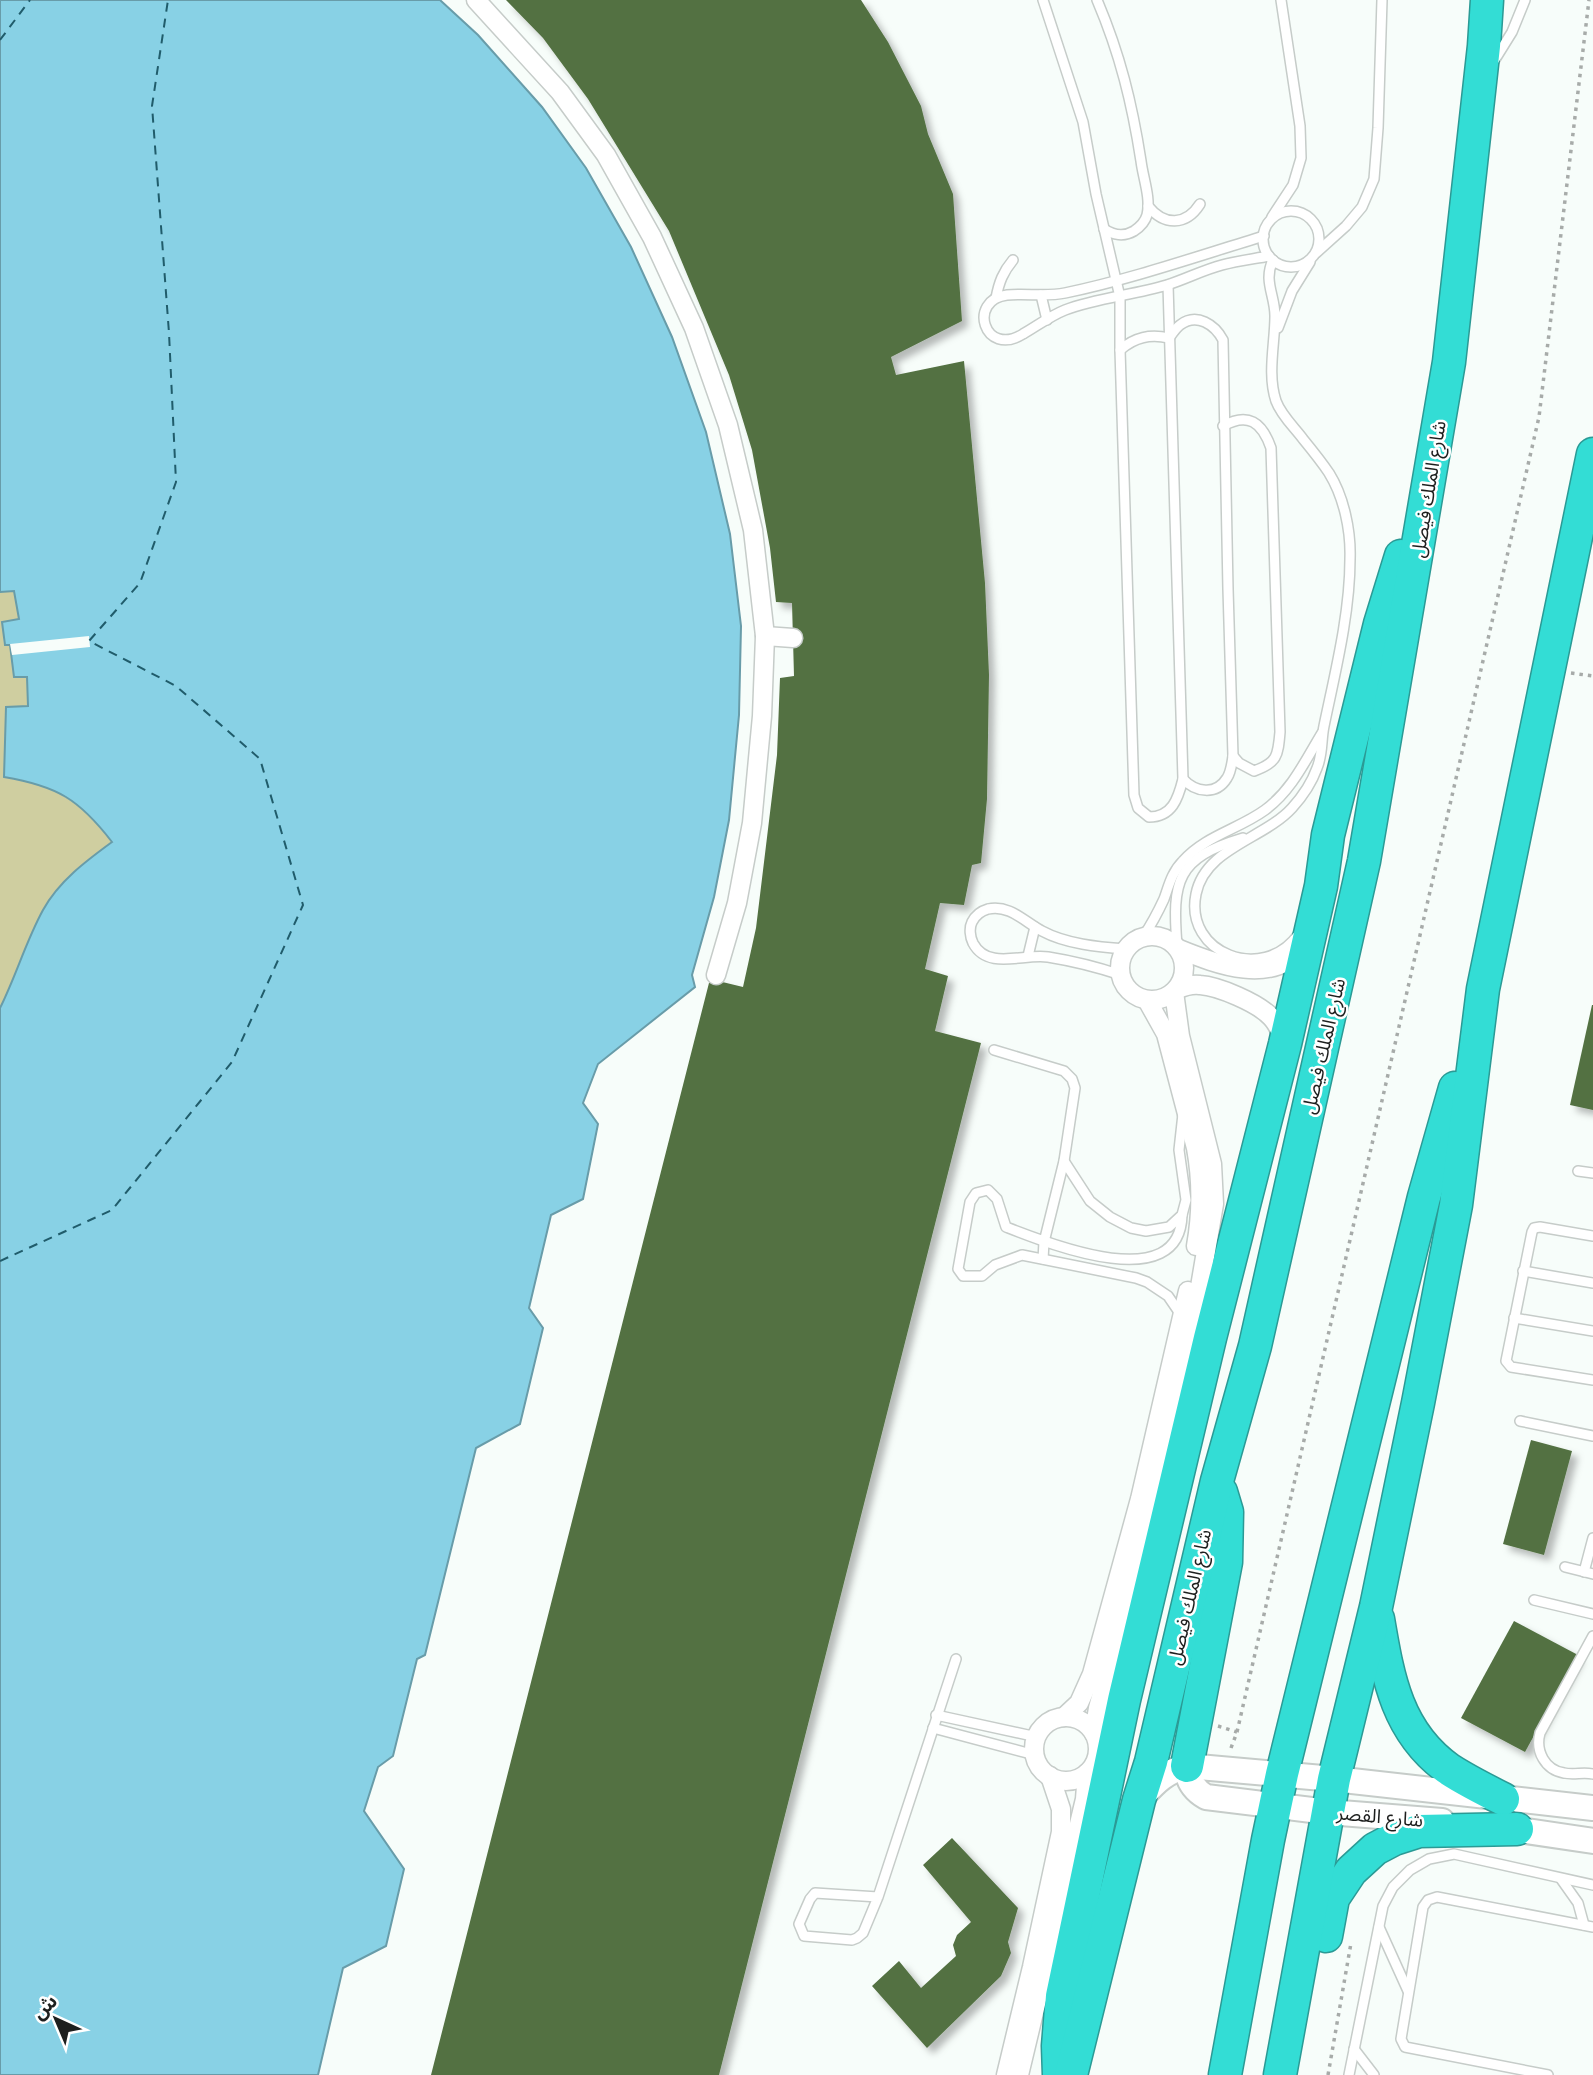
<svg xmlns="http://www.w3.org/2000/svg" width="1593" height="2075" font-family="Quicksand,'Noto Sans Arabic',sans-serif">
	<style>
		.green { fill: #cfcea0 }
		.water { fill: #88d1e5; stroke: #689ca9; stroke-width: 2 }
		.pier { fill: #f7fdfa }
		.lines { fill: none; stroke-linecap: round; stroke-linejoin: round }
		.ferry { stroke: #205c6b; stroke-width: 2; stroke-dasharray: 9 7; stroke-linecap: butt }
		.building { fill: #537142; filter: url(#shadow) }
		.lane-casing { stroke: #c6ccc9; stroke-width: 12 }
		.street-casing { stroke: #c6ccc9; stroke-width: 21 }
		.secondary-casing { stroke: #c6ccc9; stroke-width: 28 }
		.highway-casing { stroke: #2b9a95; stroke-width: 35 }
		.path { stroke: #a7aba9; stroke-width: 3.5; stroke-dasharray: 3.5 5; stroke-linecap: butt }
		.lane { stroke: #fff; stroke-width: 9 }
		.street { stroke: #fff; stroke-width: 18 }
		.secondary { stroke: #fff; stroke-width: 24 }
		.highway { stroke: #33ddd5; stroke-width: 32 }
		.labels { text-anchor: middle; dominant-baseline: central; stroke-width: 5; stroke-linejoin: round; paint-order: stroke }
		.street-label { font-size: 19px; fill: #1d1f1e; stroke: #fff }
	</style>
	<defs>
		<filter id="shadow"><feDropShadow dx="6" dy="6" stdDeviation="3.5" flood-color="#0004"/></filter>
	</defs>
	<rect width="100%" height="100%" fill="#f7fdfa"/>
	<path class="green" d="M14,590L19,619L3,623L4,645L10,644L27,676L28,706L4,777C57,786 79,800 112,842C86,861 60,881 43,910C26,940 16,976 0,1008V592Z"/>
	<path class="water" d="M0,0H440L478,35L542,107L586,168L631,247L672,337L706,432L730,534L741,626L739,715L729,820L714,897L692,975L695,987L598,1064L583,1103L598,1124L583,1199L551,1215L529,1308L543,1328L520,1424L476,1448L425,1655L417,1659L393,1756L378,1767L364,1811L404,1869L386,1946L343,1968L318,2075H0V1008C16,976 26,941 43,910C59,881 86,861 112,842C79,799 57,786 4,777L6,707L28,706L27,677H14L10,645H5L2,622L19,619L14,591L0,592Z"/>
	<path class="pier" d="M89,636L90,647L12,655L10,644Z"/>
	<g class="lines">
		<g class="ferry">
			<path d="M0,40L30,0"/>
			<path d="M0,1261L112,1210L232,1062L303,905L260,759L176,686L89,641L140,583L176,482L169,333L152,106L168,0"/>
		</g>
	</g>
	<g class="building">
		<path d="M506,0H861L888,42L921,106L928,134L953,194L962,321L891,357L896,375L964,361L985,583L989,675L987,799L981,863L972,865L964,905L940,903L925,969L948,976L935,1031L981,1043L719,2075H431L710,979L743,987L756,928L777,755L780,678L794,676L792,603L776,602L770,548L752,450L729,375L669,231L588,99L543,38Z"/>
		<path d="M1592,1005H1593V1110L1570,1105Z"/>
		<path d="M1531,1440L1572,1451L1544,1555L1503,1544Z"/>
		<path d="M1514,1621L1578,1655L1525,1752L1461,1718Z"/>
		<path d="M952,1838L1018,1908L1008,1942L1011,1953L1001,1976L927,2048L872,1986L899,1961L921,1988L956,1956L953,1945L957,1935L971,1922L923,1865Z"/>
	</g>
	<g class="lines">
		<defs>
			<g id="lane">
				<path d="M1043,0L1083,122L1096,194L1120,297V350L1134,795L1138,808L1149,817C1172,817 1178,799 1183,779L1168,285"/>
				<path d="M1097,0C1120,54 1132,103 1141,161C1143,178 1151,198 1147,215C1145,222 1140,227 1134,231C1124,237 1113,235 1104,229"/>
				<path d="M1494,61L1512,32L1525,0"/>
				<path d="M1148,206C1164,226 1186,226 1200,204"/>
				<circle cx="1291" cy="239" r="28"/>
				<path d="M1272,217L1293,185L1301,158L1300,126L1281,0"/>
				<path d="M1264,236C1198,256 1132,279 1065,293C1046,297 1026,293 1007,295C967,300 984,358 1023,334C1037,326 1050,316 1065,310C1096,298 1134,295 1167,285C1186,279 1203,270 1222,265C1237,261 1253,259 1269,256"/>
				<path d="M1316,253L1346,226L1362,207L1374,179L1378,128L1382,0"/>
				<path d="M1273,260C1263,281 1275,295 1275,316C1275,343 1267,374 1276,401C1281,415 1294,427 1303,439C1312,450 1321,461 1329,473C1344,497 1351,531 1350,559C1350,614 1335,673 1324,726C1321,740 1323,754 1317,768C1312,782 1302,797 1292,808C1264,839 1205,848 1196,894C1184,954 1263,983 1298,935"/>
				<path d="M1041,295L1047,320"/>
				<path d="M996,298C999,282 1003,272 1013,260"/>
				<path d="M1278,328L1292,291L1310,262"/>
				<path d="M1169,338C1172,334 1176,328 1180,325C1197,312 1215,325 1223,340L1228,589L1233,756C1232,763 1231,772 1227,778C1216,796 1195,792 1183,779"/>
				<path d="M1120,350C1135,337 1150,334 1169,338"/>
				<path d="M1223,426C1248,412 1262,422 1271,448L1280,732C1278,756 1277,763 1254,771L1239,763L1233,756"/>
				<path d="M1143,937C1151,925 1158,912 1164,899C1169,885 1172,872 1183,861C1205,836 1239,829 1265,810C1292,790 1305,761 1322,733"/>
				<path d="M1177,946C1172,881 1176,858 1243,838"/>
				<path d="M1028,956L1035,927"/>
				<path d="M1121,975C1097,967 1073,961 1048,957C1024,953 988,971 973,943C970,937 969,928 972,922C975,916 981,911 988,909C1009,904 1025,922 1042,931C1066,944 1098,947 1126,949"/>
				<path d="M994,1050L1064,1071L1072,1079L1075,1088L1064,1161L1044,1242L1043,1259"/>
				<path d="M1064,1161L1090,1201L1110,1217L1131,1228L1146,1231L1169,1227L1182,1215L1186,1200L1179,1150L1183,1114"/>
				<path d="M1578,1171L1593,1173"/>
				<path d="M1593,1236L1540,1227L1534,1228L1532,1232L1506,1361L1511,1367L1593,1380"/>
				<path d="M1523,1271L1593,1283"/>
				<path d="M1181,1315L1168,1296L1147,1282L1136,1278L1022,1255L995,1265L982,1276H963L958,1269L970,1202L976,1193L988,1190L997,1199L1006,1227C1047,1243 1180,1297 1182,1215"/>
				<path d="M1514,1318L1593,1331"/>
				<path d="M1520,1421L1593,1436"/>
				<path d="M1565,1567L1593,1574"/>
				<path d="M1584,1572L1593,1538"/>
				<path d="M1534,1600L1593,1614"/>
				<path d="M1593,1636L1540,1733C1535,1751 1545,1770 1564,1773C1573,1775 1584,1772 1593,1774"/>
				<path d="M936,1715L1037,1737"/>
				<path d="M933,1728L1035,1755"/>
				<path d="M1561,1879L1578,1903L1584,1925"/>
				<path d="M878,1897L815,1893L810,1899L799,1924L804,1936L852,1940L857,1938L863,1933L878,1897L956,1659"/>
				<path d="M1379,1927L1408,1991"/>
				<path d="M1354,2049L1374,2075"/>
				<path d="M1349,2075L1383,1906L1393,1887L1410,1870L1429,1859L1454,1854L1593,1885"/>
				<path d="M1548,2075L1405,2047L1401,2039L1423,1907L1428,1900L1437,1897L1593,1927"/>
			</g>
			<g id="street">
				<path d="M476,0L560,92L606,155L652,237L694,328L728,425L753,530L765,636L762,716L752,823L737,903L716,975"/>
				<path d="M765,636L793,638"/>
				<circle cx="1152" cy="968" r="32"/>
				<path d="M1179,949C1218,965 1272,986 1304,947"/>
				<path d="M1178,989C1185,986 1192,984 1200,985C1218,986 1258,1003 1271,1017C1277,1023 1281,1032 1284,1041"/>
				<path d="M1147,1000L1166,1034L1196,1148C1202,1181 1202,1212 1196,1246"/>
				<path d="M1064,1717L1079,1703L1092,1674L1140,1499L1188,1291"/>
				<circle cx="1066" cy="1749" r="32"/>
				<path d="M1094,1733L1098,1708L1154,1502L1192,1334L1214,1204L1212,1164L1180,1036L1174,992"/>
				<path d="M1006,2075L1032,1967L1061,1832V1809L1050,1776"/>
				<path d="M1019,2075L1085,1799L1087,1773"/>
			</g>
			<g id="secondary">
				<path d="M1187,1766C1187,1780 1194,1790 1206,1797L1328,1812L1442,1821"/>
				<path d="M1139,1800C1155,1783 1164,1772 1187,1766L1334,1779L1593,1808"/>
				<path d="M1499,1827L1593,1841"/>
			</g>
			<g id="highway">
				<path d="M1378,1619C1388,1678 1397,1733 1450,1770C1467,1781 1485,1790 1503,1799"/>
				<path d="M1187,1766L1226,1562L1227,1512L1221,1492"/>
				<path d="M1326,1936L1333,1898L1351,1871L1375,1849L1394,1839L1419,1831L1517,1829"/>
				<path d="M1059,2075L1058,2046L1062,1996L1124,1700L1210,1338L1285,1044L1321,886L1328,835L1380,624L1401,556"/>
				<path d="M1071,2075L1139,1800L1151,1762L1217,1481L1255,1346L1364,861L1449,362L1484,46L1487,0"/>
				<path d="M1225,2075L1268,1840L1282,1774L1424,1197L1455,1088"/>
				<path d="M1280,2075L1334,1779L1376,1607L1418,1403L1456,1205L1483,989L1593,454"/>
			</g>
		</defs>
		<use href="#lane" class="lane-casing"/>
		<use href="#street" class="street-casing"/>
		<use href="#secondary" class="secondary-casing"/>
		<use href="#highway" class="highway-casing"/>
		<g class="path">
			<path d="M1571,673L1593,676"/>
			<path d="M1218,1726L1237,1732"/>
			<path d="M1231,1748L1237,1732L1539,417L1589,0"/>
			<path d="M1328,2075L1351,1943"/>
		</g>
		<use href="#lane" class="lane"/>
		<use href="#street" class="street"/>
		<use href="#secondary" class="secondary"/>
		<use href="#highway" class="highway"/>
	</g>
	<g class="labels">
		<g class="street-label">
			<text transform="translate(1428 489) rotate(-81)">شارع الملك فيصل</text>
			<text transform="translate(1323 1046) rotate(-77)">شارع الملك فيصل</text>
			<text transform="translate(1189 1597) rotate(-77)">شارع الملك فيصل</text>
			<text transform="translate(1380 1816) rotate(5)">شارع القصر</text>
		</g>
	</g>
	<g transform="translate(56 2019) rotate(316)" stroke="#ffffff" stroke-width="5" paint-order="stroke">
	<path d="M0-5L12 26L0 18L-12 26Z" fill="#1d1f1e"/>
	<text y="-10" font-size="19" font-weight="bold" text-anchor="middle" fill="#1d1f1e">ش</text>
	</g>
</svg>
